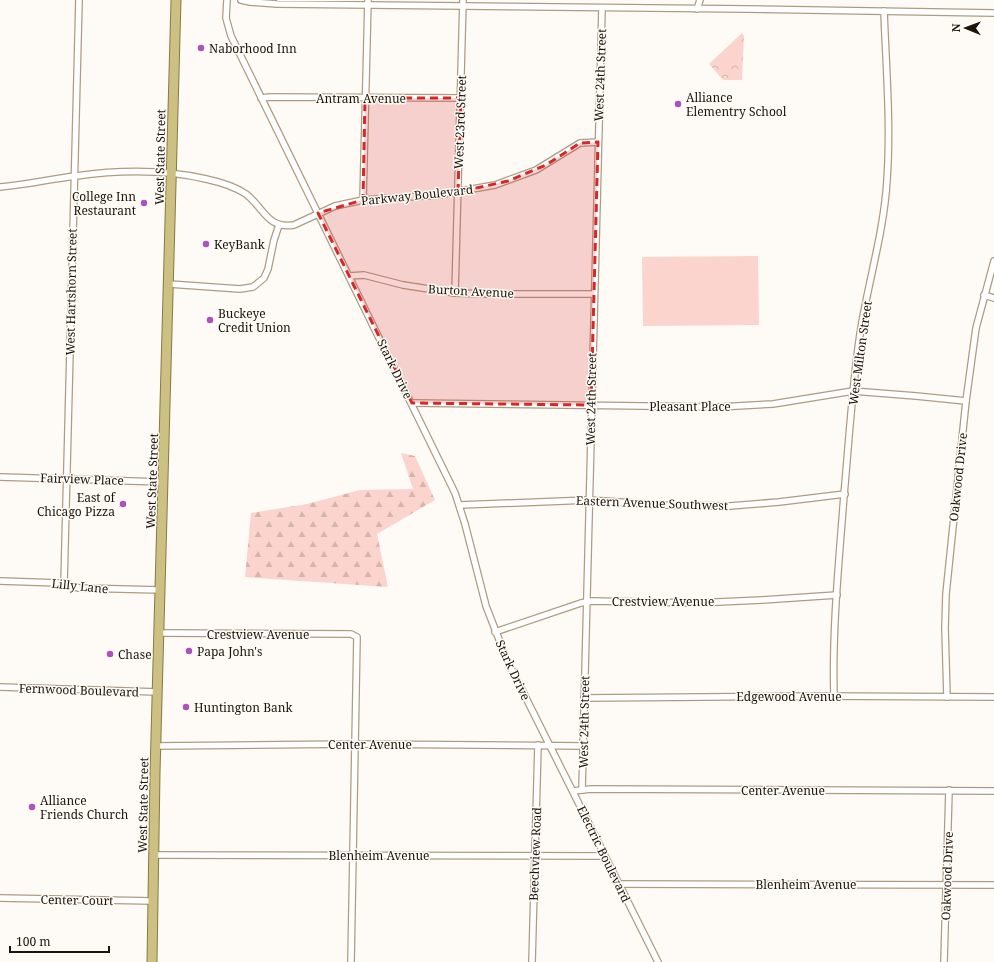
<svg xmlns="http://www.w3.org/2000/svg" width="994" height="962" font-family="'Noto Serif',serif">
	<style>
		.forest { fill: url(#forest-firs) }
		.park { fill: url(#park-crowns) }
		.pitch { fill: #fad4cd }
		.lines { fill: none; stroke-linecap: round; stroke-linejoin: round }
		.minor-casing { stroke: #ad9c83; stroke-width: 8 }
		.trunk-casing { stroke: #867a44; stroke-width: 11 }
		.minor { stroke: #fff; stroke-width: 5.5 }
		.trunk { stroke: #ccc083; stroke-width: 9 }
		.marked { fill: #d62828; fill-opacity: 0.2; stroke: #d62828; stroke-width: 3; stroke-dasharray: 8 5; stroke-linejoin: round }
		.poi-dot { fill: #ac52be; stroke: #fefaf5; stroke-width: 1.5 }
		.labels { text-anchor: middle; dominant-baseline: central; stroke-width: 3; stroke-linejoin: round; paint-order: stroke }
		.poi-label { font-size: 12px; fill: #1a140a; stroke: #fefaf5; text-anchor: start }
		.street-label { font-size: 12px; fill: #1a140a; stroke: #fefaf5 }
	</style>
	<defs>
		<pattern id="forest-firs" width="22" height="20" patternUnits="userSpaceOnUse"><rect width="22" height="20" fill="#fad4cd"/><path d="M5 1l3.5 6h-7zM16 11l3.5 6h-7z" fill="#d6b5af"/></pattern>
		<pattern id="park-crowns" width="20" height="18" patternUnits="userSpaceOnUse"><rect width="20" height="18" fill="#fad4cd"/><path d="M2 6a3 3 0 1 1 6 0M12 15a3 3 0 1 1 6 0" fill="none" stroke="#d6b5af"/></pattern>
	</defs>
	<rect width="100%" height="100%" fill="#fefaf5"/>
	<path class="forest" d="M401,453L415,456L435,500L377,534L388,587L245,577L251,513L307,504L360,490L413,489Z"/>
	<path class="park" d="M742,33L744,36L742,80H723L709,64Z"/>
	<g class="pitch">
		<path d="M734,41L743,51L726,67L718,57Z"/>
		<path d="M758,256L759,325L643,326L642,257Z"/>
	</g>
	<g class="lines">
		<defs>
			<g id="minor">
				<path d="M227,0L226,18L231,36L455,493L465,524L486,606L507,660L658,962"/>
				<path d="M241,0L250,2L277,4L746,9L994,13"/>
				<path d="M697,9L700,0"/>
				<path d="M261,98L270,97L461,98"/>
				<path d="M0,187C25,185 50,179 76,176C119,170 163,169 206,179C220,182 234,186 246,194C264,208 267,229 294,225L335,206L363,200L438,195L495,185L536,170L580,143L598,142"/>
				<path d="M363,200L368,0"/>
				<path d="M349,276L364,275L403,285L455,293L491,294H594"/>
				<path d="M169,284L240,289L253,287L264,278L268,269L274,240L279,225"/>
				<path d="M455,293L463,0"/>
				<path d="M984,295L994,298"/>
				<path d="M412,403L719,407L773,404L853,391L916,396L966,401"/>
				<path d="M0,477L163,482"/>
				<path d="M460,505L589,500L664,505L730,506L779,502L845,494"/>
				<path d="M0,581L59,583L79,588L161,590"/>
				<path d="M64,584L79,0"/>
				<path d="M495,632L581,603L592,601L696,603L762,600L837,595"/>
				<path d="M160,633L351,634L357,637L351,962"/>
				<path d="M0,687L158,692"/>
				<path d="M834,696C832,629 839,562 844,495C849,441 852,387 860,334C868,282 884,232 887,180C891,124 886,67 884,11"/>
				<path d="M947,697L945,628L946,594L966,401L976,328L994,261"/>
				<path d="M584,698L817,696L994,697"/>
				<path d="M156,746L355,744L583,746"/>
				<path d="M582,790L602,8"/>
				<path d="M573,791L591,789L994,791"/>
				<path d="M154,855L604,856"/>
				<path d="M618,884L994,885"/>
				<path d="M0,898L153,901"/>
				<path d="M532,962L538,745"/>
				<path d="M944,962L949,790"/>
			</g>
			<path id="trunk" d="M152,962L155,773L176,0"/>
		</defs>
		<use href="#minor" class="minor-casing"/>
		<use href="#trunk" class="trunk-casing"/>
		<use href="#minor" class="minor"/>
		<use href="#trunk" class="trunk"/>
	</g>
	<path class="marked" d="M365,98H461L458,192L508,181L546,165L580,143L598,142L591,405L412,403L318,213L363,200Z"/>
	<g class="poi-dot">
		<circle cx="201" cy="48" r="4"/>
		<circle cx="678" cy="104" r="4"/>
		<circle cx="144" cy="203" r="4"/>
		<circle cx="206" cy="244" r="4"/>
		<circle cx="210" cy="320" r="4"/>
		<circle cx="123" cy="504" r="4"/>
		<circle cx="189" cy="651" r="4"/>
		<circle cx="110" cy="654" r="4"/>
		<circle cx="186" cy="707" r="4"/>
		<circle cx="32" cy="807" r="4"/>
	</g>
	<g class="labels">
		<g class="poi-label">
			<text x="209" y="48">Naborhood Inn</text>
			<text x="686" y="97">Alliance<tspan x="686" dy="14">Elementry School</tspan></text>
			<text x="136" y="196" text-anchor="end">College Inn<tspan x="136" dy="14">Restaurant</tspan></text>
			<text x="214" y="244">KeyBank</text>
			<text x="218" y="313">Buckeye<tspan x="218" dy="14">Credit Union</tspan></text>
			<text x="115" y="497" text-anchor="end">East of<tspan x="115" dy="14">Chicago Pizza</tspan></text>
			<text x="197" y="651">Papa John's</text>
			<text x="118" y="654">Chase</text>
			<text x="194" y="707">Huntington Bank</text>
			<text x="40" y="800">Alliance<tspan x="40" dy="14">Friends Church</tspan></text>
		</g>
		<g class="street-label">
			<text transform="translate(600 75) rotate(-88)">West 24th Street</text>
			<text x="361" y="98">Antram Avenue</text>
			<text transform="translate(460 122) rotate(-88)">West 23rd Street</text>
			<text transform="translate(160 157) rotate(-89)">West State Street</text>
			<text transform="translate(417 195) rotate(-6)">Parkway Boulevard</text>
			<text transform="translate(471 291) rotate(3)">Burton Avenue</text>
			<text transform="translate(71 292) rotate(-89)">West Hartshorn Street</text>
			<text transform="translate(860 353) rotate(-82)">West Milton Street</text>
			<text transform="translate(395 369) rotate(64)">Stark Drive</text>
			<text transform="translate(591 399) rotate(-89)">West 24th Street</text>
			<text x="690" y="406">Pleasant Place</text>
			<text transform="translate(958 477) rotate(-84)">Oakwood Drive</text>
			<text transform="translate(82 479) rotate(2)">Fairview Place</text>
			<text transform="translate(152 481) rotate(-88)">West State Street</text>
			<text transform="translate(652 503) rotate(2)">Eastern Avenue Southwest</text>
			<text transform="translate(80 586) rotate(6)">Lilly Lane</text>
			<text x="663" y="601">Crestview Avenue</text>
			<text x="258" y="634">Crestview Avenue</text>
			<text transform="translate(513 670) rotate(65)">Stark Drive</text>
			<text transform="translate(79 690) rotate(2)">Fernwood Boulevard</text>
			<text x="789" y="696">Edgewood Avenue</text>
			<text transform="translate(584 722) rotate(-89)">West 24th Street</text>
			<text x="370" y="744">Center Avenue</text>
			<text x="783" y="790">Center Avenue</text>
			<text transform="translate(143 805) rotate(-89)">West State Street</text>
			<text transform="translate(535 854) rotate(-88)">Beechview Road</text>
			<text transform="translate(604 854) rotate(64)">Electric Boulevard</text>
			<text x="379" y="855">Blenheim Avenue</text>
			<text transform="translate(947 876) rotate(-88)">Oakwood Drive</text>
			<text x="806" y="884">Blenheim Avenue</text>
			<text transform="translate(77 900) rotate(1)">Center Court</text>
		</g>
	</g>
	<g transform="translate(966 28) rotate(271)" stroke="#fefaf5" stroke-width="3" paint-order="stroke">
	<path d="M0-3L7 15L0 10L-7 15Z" fill="#1a140a"/>
	<text y="-6" font-size="11" font-weight="bold" text-anchor="middle" fill="#1a140a">N</text>
	</g>
	<path d="M10 946v6h99v-6" fill="none" stroke="#1a140a" stroke-width="2"/>
	<text x="16" y="946" font-size="12" fill="#1a140a" stroke="#fefaf5" stroke-width="3" paint-order="stroke">100 m</text>
</svg>
